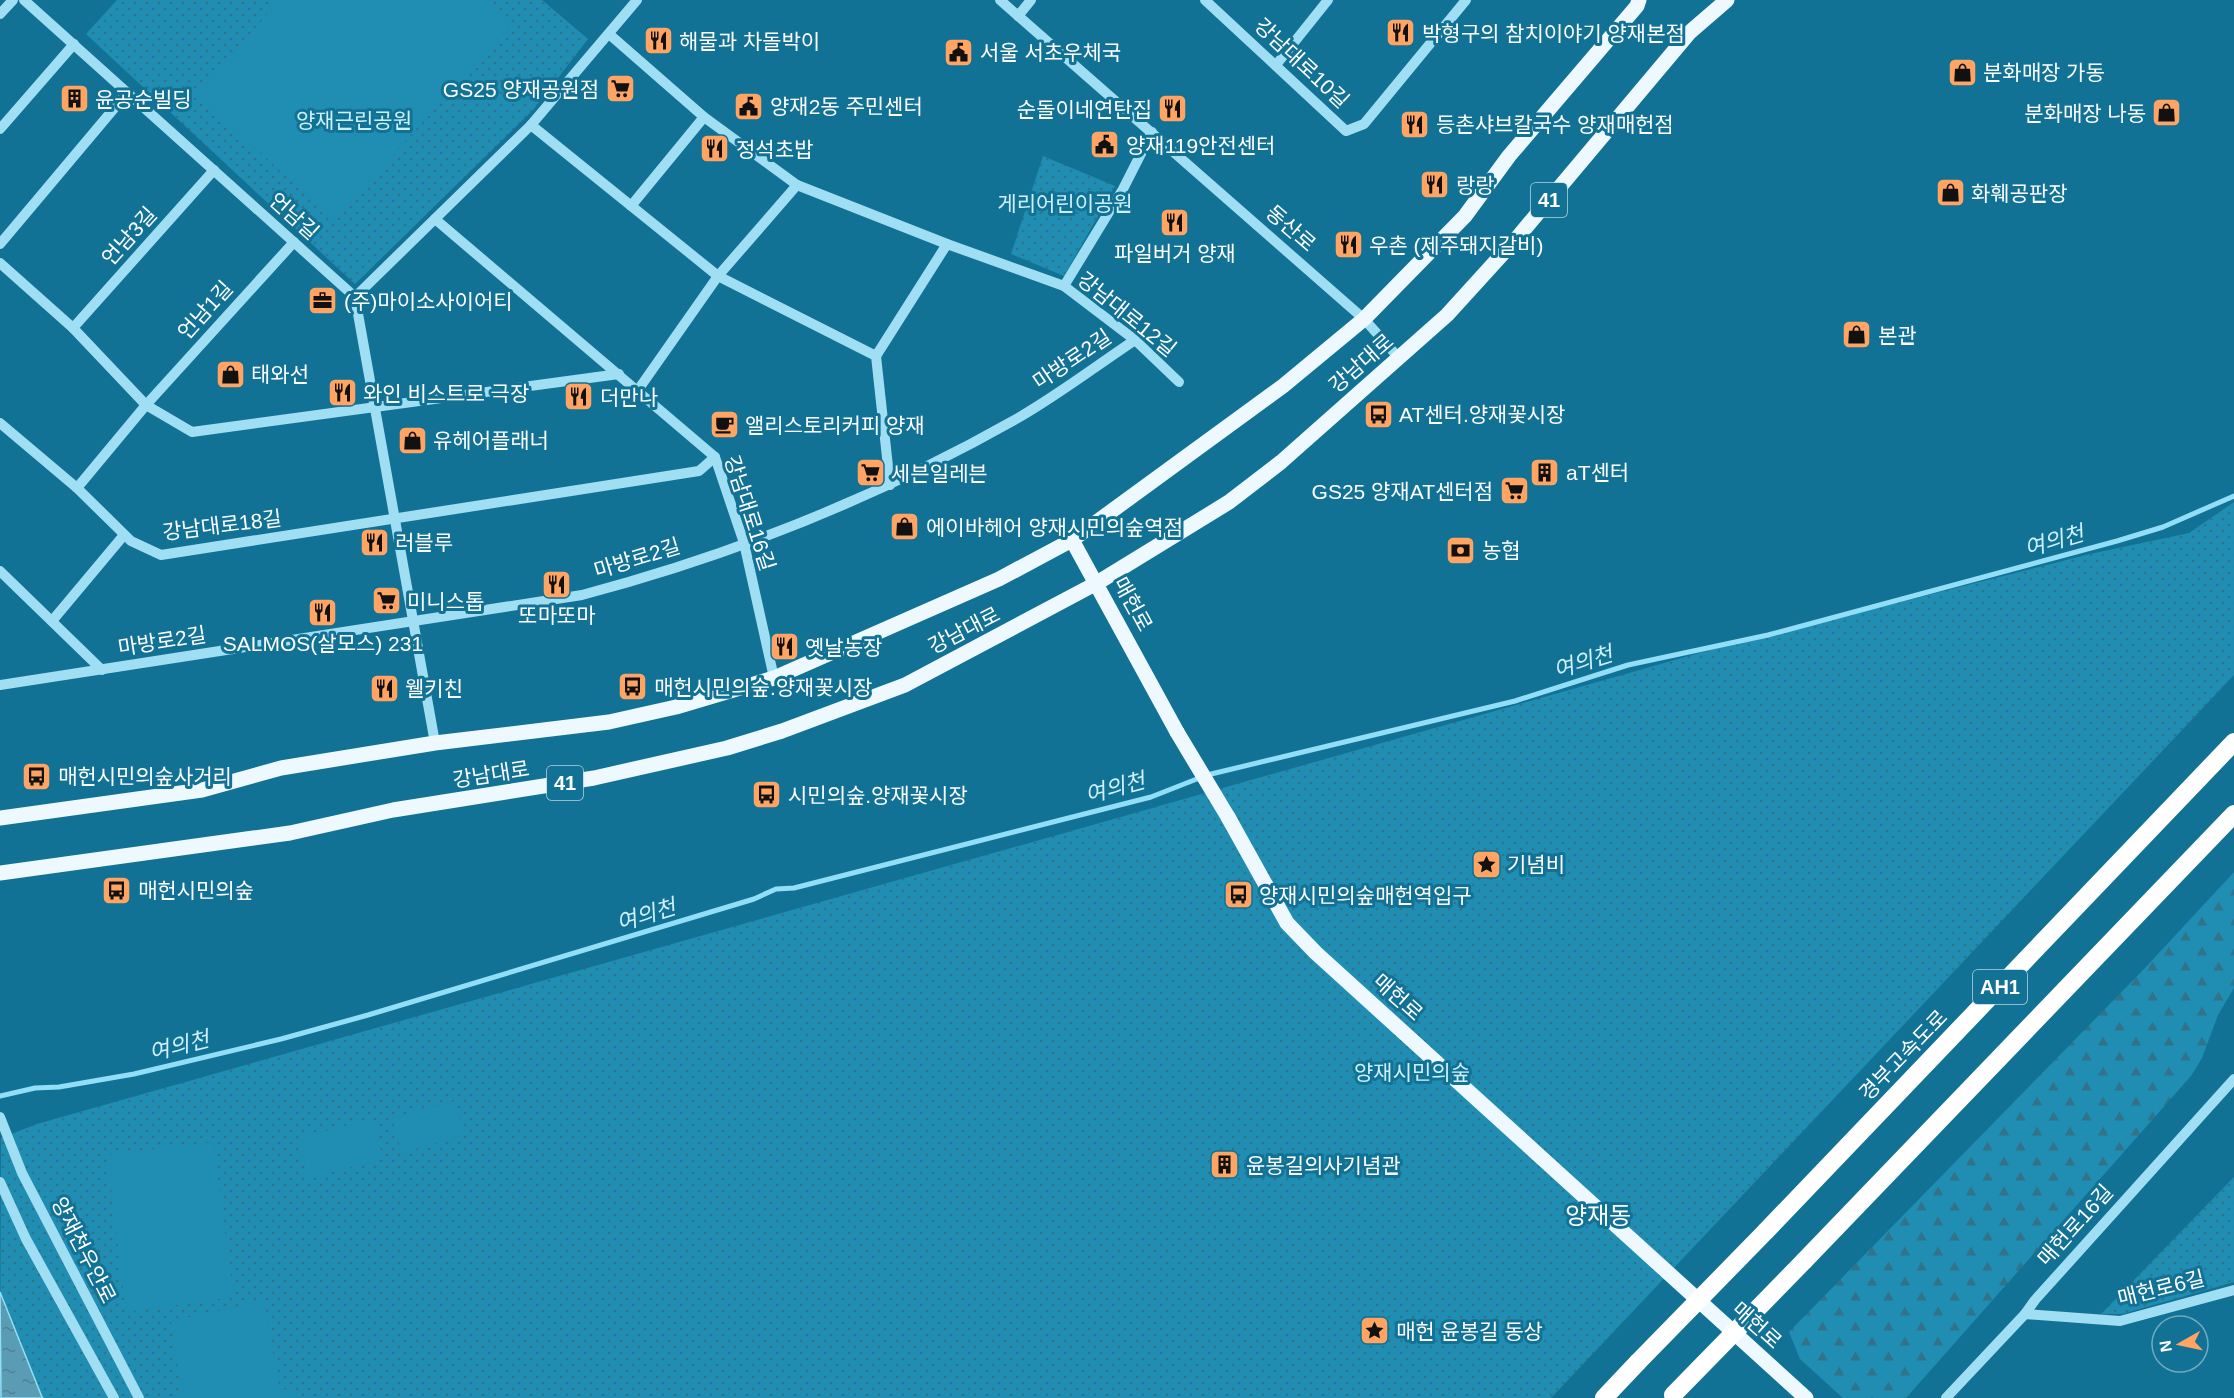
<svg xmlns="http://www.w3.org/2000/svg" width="2234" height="1398" font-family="Arial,'Noto Sans KR',sans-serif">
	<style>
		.grass { fill: url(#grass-dots) }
		.forest { fill: url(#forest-firs) }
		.pitch { fill: #208db3 }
		.water { fill: url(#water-ripples); stroke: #92def7; stroke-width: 1.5 }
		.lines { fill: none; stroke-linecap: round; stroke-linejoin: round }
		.stream { stroke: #92def7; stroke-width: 5 }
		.minor { stroke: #a0def3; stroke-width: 10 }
		.major { stroke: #edf9ff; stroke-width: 15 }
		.highway { stroke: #fff; stroke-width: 18 }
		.major-bridge { stroke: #edf9ff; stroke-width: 15 }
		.highway-bridge { stroke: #fff; stroke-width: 18 }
		.labels { text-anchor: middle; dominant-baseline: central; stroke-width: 6; stroke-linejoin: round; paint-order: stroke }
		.shield { fill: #117295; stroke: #b8d5df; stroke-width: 1.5 }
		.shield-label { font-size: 20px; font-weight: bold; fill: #fff }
		.poi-label { font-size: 21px; fill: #fff; stroke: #117295; text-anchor: start }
		.street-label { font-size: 21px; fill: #fff; stroke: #117295 }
		.park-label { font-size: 21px; fill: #cbf1fd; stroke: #117295 }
		.water-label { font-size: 22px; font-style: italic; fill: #cef1fc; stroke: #117295 }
		.quarter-label { font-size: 24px; fill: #fff; stroke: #117295 }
	</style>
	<defs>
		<pattern id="grass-dots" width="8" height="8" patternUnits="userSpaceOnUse" patternTransform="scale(1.5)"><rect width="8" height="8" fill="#208db3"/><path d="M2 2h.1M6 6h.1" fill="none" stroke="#32738a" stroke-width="1.8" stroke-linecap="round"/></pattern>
		<pattern id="forest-firs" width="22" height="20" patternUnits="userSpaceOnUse" patternTransform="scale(1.5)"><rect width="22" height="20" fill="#208db3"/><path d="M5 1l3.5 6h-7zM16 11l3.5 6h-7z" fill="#32738a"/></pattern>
		<pattern id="water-ripples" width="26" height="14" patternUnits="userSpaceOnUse" patternTransform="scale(1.5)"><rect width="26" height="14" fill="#599cb4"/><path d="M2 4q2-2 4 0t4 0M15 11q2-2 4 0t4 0" fill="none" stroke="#548090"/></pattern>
	</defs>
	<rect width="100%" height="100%" fill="#117295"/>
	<g class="grass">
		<path d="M117,0H542L588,39L534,109L355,284L86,34Z"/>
		<path d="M1043,156L1115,186L1064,276L1011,254Z"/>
		<path d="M2234,502V675L1551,1398H0L1,1138L37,1124L1710,650L2090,554L2189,533Z"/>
		<path d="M2234,1177V1282L2122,1314H2101Z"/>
	</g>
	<path class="forest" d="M2234,872V988L2218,1015L2202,1058L2191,1076L1906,1398H1843L1800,1359L1789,1332L2145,968Z"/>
	<g class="pitch">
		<path d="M280,0H484L511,24L334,220L196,94Z"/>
		<path d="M455,1101L464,1135L402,1153L392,1118Z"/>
		<path d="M373,1119L383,1159L308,1178L298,1138Z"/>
		<path d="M213,1142L234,1297L126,1312L107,1155Z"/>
		<path d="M264,1301L280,1390L294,1388L295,1398H182L171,1321Z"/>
	</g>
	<path class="water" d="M0,1292L42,1397L43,1398H1Z"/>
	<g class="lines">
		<path class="stream" d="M0,1096L35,1088L59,1087L134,1074L281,1039L368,1015L754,899L776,889L794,888L1151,797L1207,775L1515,701L1628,665L1768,635L2117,541L2163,527L2234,496"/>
		<g class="minor">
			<path d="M24,0L355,297"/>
			<path d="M1000,0L1364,319L1399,358"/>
			<path d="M1205,0L1346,131L1364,124L1466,0"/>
			<path d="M0,14L13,0"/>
			<path d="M1018,16L1031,0"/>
			<path d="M609,34L704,117L797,185L947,244L1064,286L1135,340L1179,382"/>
			<path d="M1276,65L1328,0"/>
			<path d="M531,125L718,276L876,356L890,485"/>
			<path d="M0,129L74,44"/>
			<path d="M631,206L704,117"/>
			<path d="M435,219L715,457L744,543L774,678"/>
			<path d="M0,244L127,93"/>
			<path d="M0,263L73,328L146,405L192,432L619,374"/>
			<path d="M1064,286L1123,189L1152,132"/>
			<path d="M355,297L435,743"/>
			<path d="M355,297L531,125L637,0"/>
			<path d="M73,328L214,170"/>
			<path d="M876,356L947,244"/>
			<path d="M638,390L718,276L797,185"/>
			<path d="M0,423L77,488L131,541L161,555L699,471L715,457"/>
			<path d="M77,488L146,405L294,242"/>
			<path d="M0,571L102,670"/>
			<path d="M52,621L124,535"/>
			<path d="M0,685L582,595C734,555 882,495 1018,418C1058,395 1096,366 1135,340"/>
			<path d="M0,1117L22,1173L139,1398"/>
			<path d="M0,1182L26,1239L114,1398"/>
			<path d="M2025,1314L2120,1321L2234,1290"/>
			<path d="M1946,1398L2025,1314L2035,1300L2234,1079"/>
		</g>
		<g class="major">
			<path d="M1072,540L1177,732"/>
			<path d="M1228,817L1287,923L1316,953L1806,1398"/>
			<path d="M0,818L202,790L281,768L435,743L609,722L676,707L774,678L999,579L1072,540L1283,386L1364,319L1465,216L1509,156L1637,6L1639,0"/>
			<path d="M0,873L290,833L393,810L594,778L727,748L782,731L905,685L1097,583L1229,502L1281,462L1447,315L1517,238L1690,32L1727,0"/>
		</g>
		<g class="highway">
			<path d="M1766,1231L2234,742"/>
			<path d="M1804,1261L2234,814"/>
			<path d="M1604,1398L1638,1362"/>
		</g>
		<path class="major-bridge" d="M1177,732L1228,817"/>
		<g class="highway-bridge">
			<path d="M1638,1362L1766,1231"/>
			<path d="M1673,1395L1804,1261"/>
		</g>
	</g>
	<defs>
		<symbol id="restaurant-square" viewBox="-11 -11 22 22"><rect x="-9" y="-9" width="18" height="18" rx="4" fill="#ffa463" stroke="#117295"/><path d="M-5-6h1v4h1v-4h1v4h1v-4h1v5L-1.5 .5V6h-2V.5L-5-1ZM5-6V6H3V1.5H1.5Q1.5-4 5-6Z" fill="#111"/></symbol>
		<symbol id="civic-square" viewBox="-11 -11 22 22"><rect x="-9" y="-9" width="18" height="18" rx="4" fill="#ffa463" stroke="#117295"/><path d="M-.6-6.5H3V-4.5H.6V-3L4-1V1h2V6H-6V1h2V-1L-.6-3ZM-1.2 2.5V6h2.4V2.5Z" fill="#111"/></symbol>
		<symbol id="shop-square" viewBox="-11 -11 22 22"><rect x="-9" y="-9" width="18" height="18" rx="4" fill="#ffa463" stroke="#117295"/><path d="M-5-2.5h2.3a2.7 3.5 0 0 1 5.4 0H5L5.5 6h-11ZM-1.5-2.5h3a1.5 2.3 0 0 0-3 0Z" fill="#111"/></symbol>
		<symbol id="supermarket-square" viewBox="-11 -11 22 22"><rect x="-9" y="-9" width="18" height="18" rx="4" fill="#ffa463" stroke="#117295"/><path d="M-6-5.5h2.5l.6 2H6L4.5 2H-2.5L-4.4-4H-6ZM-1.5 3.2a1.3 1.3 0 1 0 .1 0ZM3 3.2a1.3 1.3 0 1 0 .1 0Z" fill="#111"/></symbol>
		<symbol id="building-square" viewBox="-11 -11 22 22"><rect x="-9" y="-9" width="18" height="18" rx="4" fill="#ffa463" stroke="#117295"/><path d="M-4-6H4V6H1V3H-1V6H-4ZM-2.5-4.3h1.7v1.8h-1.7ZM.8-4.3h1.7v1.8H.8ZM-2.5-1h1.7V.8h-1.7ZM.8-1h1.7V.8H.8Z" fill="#111"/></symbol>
		<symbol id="office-square" viewBox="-11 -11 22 22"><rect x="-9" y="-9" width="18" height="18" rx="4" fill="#ffa463" stroke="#117295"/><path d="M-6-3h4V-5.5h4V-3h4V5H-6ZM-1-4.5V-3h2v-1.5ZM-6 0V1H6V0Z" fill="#111"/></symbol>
		<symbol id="bus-square" viewBox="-11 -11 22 22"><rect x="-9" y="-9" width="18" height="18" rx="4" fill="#ffa463" stroke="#117295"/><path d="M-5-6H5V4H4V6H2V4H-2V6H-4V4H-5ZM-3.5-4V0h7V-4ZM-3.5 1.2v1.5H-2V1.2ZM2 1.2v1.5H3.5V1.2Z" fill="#111"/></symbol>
		<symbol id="cafe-square" viewBox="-11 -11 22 22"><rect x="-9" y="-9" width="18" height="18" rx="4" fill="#ffa463" stroke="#117295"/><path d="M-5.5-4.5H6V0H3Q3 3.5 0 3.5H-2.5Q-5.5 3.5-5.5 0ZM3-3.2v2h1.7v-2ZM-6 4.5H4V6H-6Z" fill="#111"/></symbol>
		<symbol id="bank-square" viewBox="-11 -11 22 22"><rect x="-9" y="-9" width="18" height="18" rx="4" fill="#ffa463" stroke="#117295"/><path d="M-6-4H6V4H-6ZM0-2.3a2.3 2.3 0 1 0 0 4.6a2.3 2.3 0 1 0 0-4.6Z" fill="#111"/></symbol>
		<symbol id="sight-square" viewBox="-11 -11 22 22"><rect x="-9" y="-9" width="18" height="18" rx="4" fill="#ffa463" stroke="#117295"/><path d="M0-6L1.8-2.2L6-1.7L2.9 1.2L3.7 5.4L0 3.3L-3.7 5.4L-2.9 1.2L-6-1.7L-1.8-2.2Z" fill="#111"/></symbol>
	</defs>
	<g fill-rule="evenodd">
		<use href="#restaurant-square" x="1384" y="16" width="33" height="33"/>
		<use href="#restaurant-square" x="642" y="24" width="33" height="33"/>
		<use href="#civic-square" x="942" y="36" width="33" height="33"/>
		<use href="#shop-square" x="1946" y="56" width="33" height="33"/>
		<use href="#supermarket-square" x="604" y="72" width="33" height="33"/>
		<use href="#building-square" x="58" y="82" width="33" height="33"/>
		<use href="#civic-square" x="732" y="90" width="33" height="33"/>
		<use href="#restaurant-square" x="1156" y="92" width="33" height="33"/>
		<use href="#shop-square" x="2150" y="96" width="33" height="33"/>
		<use href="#restaurant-square" x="1398" y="108" width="33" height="33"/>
		<use href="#civic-square" x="1088" y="128" width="33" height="33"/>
		<use href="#restaurant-square" x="698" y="132" width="33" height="33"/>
		<use href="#restaurant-square" x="1418" y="168" width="33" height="33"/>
		<use href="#shop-square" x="1934" y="176" width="33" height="33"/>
		<use href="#restaurant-square" x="1158" y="206" width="33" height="33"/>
		<use href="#restaurant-square" x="1332" y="228" width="33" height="33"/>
		<use href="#office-square" x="306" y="284" width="33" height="33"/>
		<use href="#shop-square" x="1840" y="318" width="33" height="33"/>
		<use href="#shop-square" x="214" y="358" width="33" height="33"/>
		<use href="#restaurant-square" x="326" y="376" width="33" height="33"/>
		<use href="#restaurant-square" x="562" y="380" width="33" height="33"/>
		<use href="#bus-square" x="1362" y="398" width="33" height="33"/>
		<use href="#cafe-square" x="708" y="408" width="33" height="33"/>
		<use href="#shop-square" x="396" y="424" width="33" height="33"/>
		<use href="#building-square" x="1528" y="456" width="33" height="33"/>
		<use href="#supermarket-square" x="854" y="456" width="33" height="33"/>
		<use href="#supermarket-square" x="1498" y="474" width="33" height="33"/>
		<use href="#shop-square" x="888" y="510" width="33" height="33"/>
		<use href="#restaurant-square" x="358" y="526" width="33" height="33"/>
		<use href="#bank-square" x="1444" y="534" width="33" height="33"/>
		<use href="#restaurant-square" x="540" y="568" width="33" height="33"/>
		<use href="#supermarket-square" x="370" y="584" width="33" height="33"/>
		<use href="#restaurant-square" x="306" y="596" width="33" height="33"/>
		<use href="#restaurant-square" x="768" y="630" width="33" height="33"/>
		<use href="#bus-square" x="616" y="670" width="33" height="33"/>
		<use href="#restaurant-square" x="368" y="672" width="33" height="33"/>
		<use href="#bus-square" x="20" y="760" width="33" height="33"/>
		<use href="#bus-square" x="750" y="778" width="33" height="33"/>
		<use href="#sight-square" x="1470" y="848" width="33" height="33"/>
		<use href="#bus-square" x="100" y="874" width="33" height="33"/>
		<use href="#bus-square" x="1222" y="878" width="33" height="33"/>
		<use href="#building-square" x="1208" y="1148" width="33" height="33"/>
		<use href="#sight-square" x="1358" y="1314" width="33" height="33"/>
	</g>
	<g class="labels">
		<g class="shield">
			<rect x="1531" y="183" width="36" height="34" rx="4.5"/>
			<rect x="547" y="766" width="36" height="34" rx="4.5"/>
			<rect x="1973" y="970" width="54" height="34" rx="4.5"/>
		</g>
		<g class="shield-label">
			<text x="1549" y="200">41</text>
			<text x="565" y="783">41</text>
			<text x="2000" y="987">AH1</text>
		</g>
		<g class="poi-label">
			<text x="1422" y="33">박형구의 참치이야기 양재본점</text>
			<text x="679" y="41">해물과 차돌박이</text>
			<text x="980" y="52">서울 서초우체국</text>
			<text x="1983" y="72">분화매장 가동</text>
			<text x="599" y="89" text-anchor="end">GS25 양재공원점</text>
			<text x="95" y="99">윤공순빌딩</text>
			<text x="770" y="106">양재2동 주민센터</text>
			<text x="1152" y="109" text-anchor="end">순돌이네연탄집</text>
			<text x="2146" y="113" text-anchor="end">분화매장 나동</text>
			<text x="1436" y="124">등촌샤브칼국수 양재매헌점</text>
			<text x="1126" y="145">양재119안전센터</text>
			<text x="736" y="149">정석초밥</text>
			<text x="1456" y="185">랑랑</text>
			<text x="1971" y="193">화훼공판장</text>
			<text x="1369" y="245">우촌 (제주돼지갈비)</text>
			<text x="1175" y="253" text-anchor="middle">파일버거 양재</text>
			<text x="344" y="301">(주)마이소사이어티</text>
			<text x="1878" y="335">본관</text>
			<text x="251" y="374">태와선</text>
			<text x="363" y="393">와인 비스트로 극장</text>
			<text x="600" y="397">더만나</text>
			<text x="1399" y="414">AT센터.양재꽃시장</text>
			<text x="745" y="425">앨리스토리커피 양재</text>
			<text x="433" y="440">유헤어플래너</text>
			<text x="1566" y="472">aT센터</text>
			<text x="891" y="473">세븐일레븐</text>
			<text x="1493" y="491" text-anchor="end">GS25 양재AT센터점</text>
			<text x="926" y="527">에이바헤어 양재시민의숲역점</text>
			<text x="395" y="542">러블루</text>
			<text x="1482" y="550">농협</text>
			<text x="407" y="601">미니스톱</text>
			<text x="557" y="615" text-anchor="middle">또마또마</text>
			<text x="323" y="643" text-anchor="middle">SALMOS(살모스) 231</text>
			<text x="805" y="647">옛날농장</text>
			<text x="654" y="687">매헌시민의숲.양재꽃시장</text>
			<text x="405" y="688">웰키친</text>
			<text x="58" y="776">매헌시민의숲사거리</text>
			<text x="788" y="795">시민의숲.양재꽃시장</text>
			<text x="1507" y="864">기념비</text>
			<text x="138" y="890">매헌시민의숲</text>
			<text x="1259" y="895">양재시민의숲매헌역입구</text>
			<text x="1246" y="1165">윤봉길의사기념관</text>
			<text x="1396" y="1331">매헌 윤봉길 동상</text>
		</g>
		<g class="street-label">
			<text transform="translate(1302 63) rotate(43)">강남대로10길</text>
			<text transform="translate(294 216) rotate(42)">언남길</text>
			<text transform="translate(1291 228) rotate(41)">동산로</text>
			<text transform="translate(129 236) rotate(-48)">언남3길</text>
			<text transform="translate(205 310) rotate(-48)">언남1길</text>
			<text transform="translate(1127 314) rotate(39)">강남대로12길</text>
			<text transform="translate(1072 359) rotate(-34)">마방로2길</text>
			<text transform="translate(1361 363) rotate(-41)">강남대로</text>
			<text transform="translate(750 513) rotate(72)">강남대로16길</text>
			<text transform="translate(222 525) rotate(-7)">강남대로18길</text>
			<text transform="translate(637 558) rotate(-17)">마방로2길</text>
			<text transform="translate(1133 604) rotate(61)">매헌로</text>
			<text transform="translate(964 630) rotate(-27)">강남대로</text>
			<text transform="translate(162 641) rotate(-9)">마방로2길</text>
			<text transform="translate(491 774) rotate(-9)">강남대로</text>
			<text transform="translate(1398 997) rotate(42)">매헌로</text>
			<text transform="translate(1903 1055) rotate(-46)">경부고속도로</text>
			<text transform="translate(2075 1225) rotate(-48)">매헌로16길</text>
			<text transform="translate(84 1250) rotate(63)">양재천우안로</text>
			<text transform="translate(2161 1288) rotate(-14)">매헌로6길</text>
			<text transform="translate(1757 1325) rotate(42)">매헌로</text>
		</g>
		<g class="park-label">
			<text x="354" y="120">양재근린공원</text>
			<text x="1065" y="203">게리어린이공원</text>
			<text x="1412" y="1072">양재시민의숲</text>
		</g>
		<g class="water-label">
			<text transform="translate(2054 541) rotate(-16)">여의천</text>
			<text transform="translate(1583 662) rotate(-17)">여의천</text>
			<text transform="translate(1115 788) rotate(-15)">여의천</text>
			<text transform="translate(646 915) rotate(-17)">여의천</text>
			<text transform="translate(179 1046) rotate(-14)">여의천</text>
		</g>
		<g class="quarter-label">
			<text x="1598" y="1215">양재동</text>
		</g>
	</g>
	<g transform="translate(2180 1344) rotate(261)"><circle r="28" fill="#117295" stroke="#70aabf" stroke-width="1.5"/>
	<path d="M0-4.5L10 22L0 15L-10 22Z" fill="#ffa463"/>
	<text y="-9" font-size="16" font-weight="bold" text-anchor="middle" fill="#ffffff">N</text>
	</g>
</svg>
